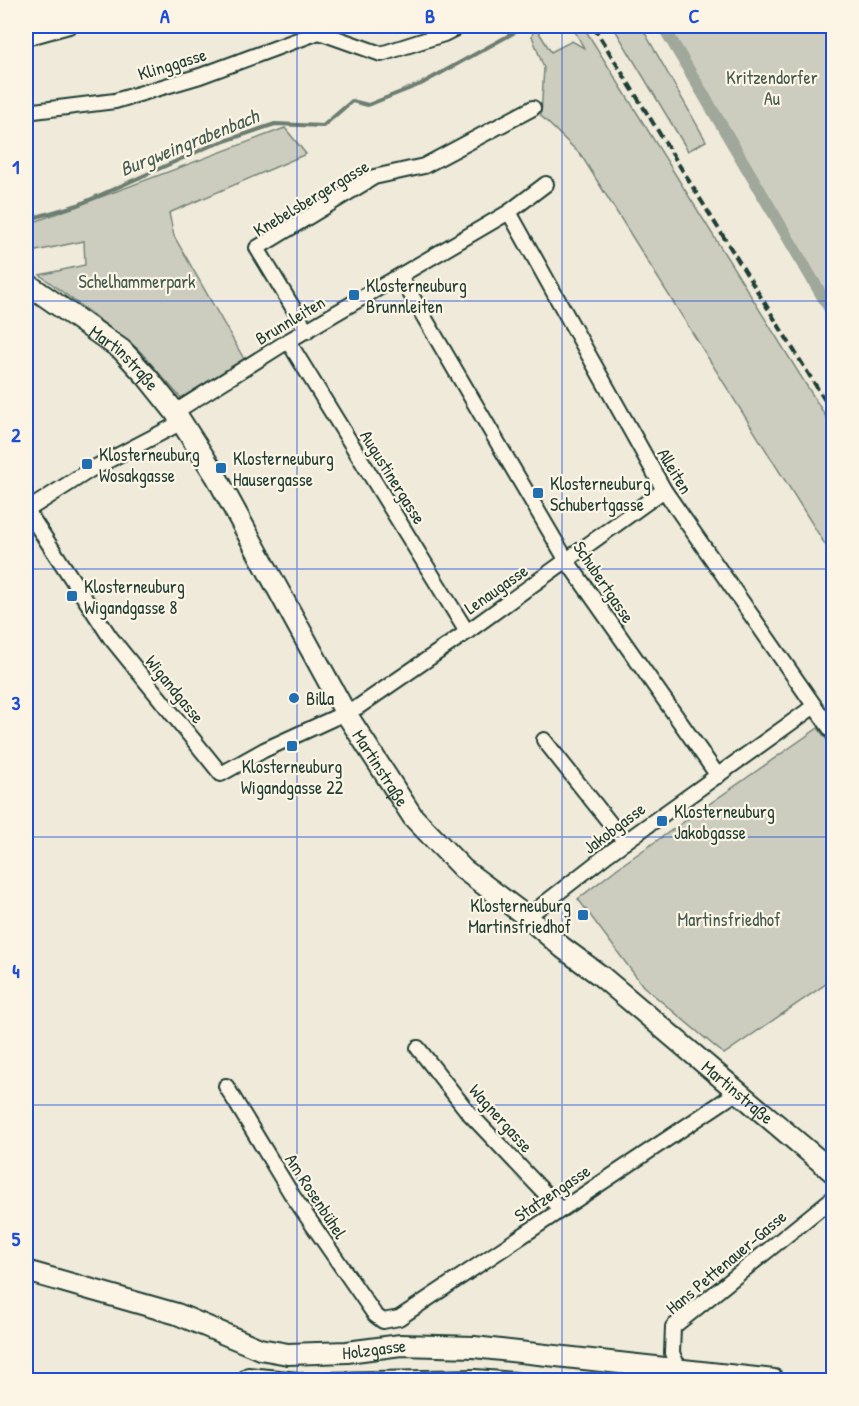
<svg xmlns="http://www.w3.org/2000/svg" width="859" height="1406" font-family="'Patrick Hand',sans-serif">
	<style>
		.green { fill: #cccdbf; stroke: #76857a; stroke-width: 1.5 }
		.lines { fill: none; stroke-linecap: round; stroke-linejoin: round }
		.stream { stroke: #6c7d71; stroke-width: 4 }
		.canal { stroke: #9fa89a; stroke-width: 12 }
		.street-casing { stroke: #1f3d34; stroke-width: 18 }
		.secondary-casing { stroke: #1f3d34; stroke-width: 24 }
		.street { stroke: #fcf5e5; stroke-width: 14 }
		.secondary { stroke: #fcf5e5; stroke-width: 20 }
		.rail { stroke: #1f3d34; stroke-width: 4; stroke-dasharray: 9 4.5; stroke-linecap: butt }
		.grid { fill: none; stroke: #1d4ed8; stroke-width: 1.5; stroke-opacity: 0.55 }
		.poi-dot { fill: #1f6fb2; stroke: #fcf5e5; stroke-width: 2 }
		.labels { text-anchor: middle; dominant-baseline: central; stroke-width: 4.5; stroke-linejoin: round; paint-order: stroke }
		.street-label { font-size: 18px; fill: #1f3d34; stroke: #fcf5e5 }
		.park-label { font-size: 18px; fill: #425a50; stroke: #fcf5e5 }
		.poi-label { font-size: 18px; fill: #1f3d34; stroke: #fcf5e5; text-anchor: start }
		.water-label { font-size: 20px; font-style: italic; fill: #455d53; stroke: #fcf5e5 }
		.neatline { fill: none; stroke: #1d4ed8; stroke-width: 2 }
		.grid-label { font-size: 20px; text-anchor: middle; font-weight: bold; fill: #1d4ed8 }
	</style>
	<rect width="100%" height="100%" fill="#efeada"/>
	<filter id="ink" filterUnits="userSpaceOnUse"><feTurbulence type="fractalNoise" baseFrequency=".0167" numOctaves="2"/><feDisplacementMap in="SourceGraphic" scale="12" xChannelSelector="R" yChannelSelector="G"/><feConvolveMatrix kernelMatrix="1 2 1 2 8 2 1 2 1" color-interpolation-filters="sRGB"/></filter>
	<g filter="url(#ink)">
		<g class="green">
			<path d="M535,26L551,52L572,41L584,48L572,26H583L833,428V557L581,155L541,116L544,68L532,36Z"/>
			<path d="M617,26H641L706,141L688,151L614,28Z"/>
			<path d="M663,26H833V310Z"/>
			<path d="M285,128L306,154L169,213L174,236L244,359L181,398L138,349L40,275L85,265L84,241L26,253V225Z"/>
			<path d="M818,728L833,748V979L724,1054L643,986L578,899L619,867Z"/>
		</g>
		<g class="lines">
			<path class="stream" d="M26,220L78,205L210,146L275,124L323,126L352,101L368,105L421,84L517,31L519,26"/>
			<path class="canal" d="M663,26L834,316"/>
			<defs>
				<g id="street">
					<path d="M26,38L69,26"/>
					<path d="M26,112L115,101L200,76L319,32L381,54L444,34L460,26"/>
					<path d="M509,212L664,490L834,734"/>
					<path d="M400,276L567,561L718,776"/>
					<path d="M307,331L257,248L374,177L424,166L533,108"/>
					<path d="M288,341L467,632"/>
					<path d="M175,412L288,341L509,212L546,184"/>
					<path d="M26,509L110,637L221,774L264,750L358,707L467,632L664,490"/>
					<path d="M26,511L90,470L182,422"/>
					<path d="M544,740L625,842"/>
					<path d="M527,917L608,854L813,707"/>
					<path d="M418,1048L468,1112L560,1209"/>
					<path d="M226,1086L292,1195L375,1315L383,1321L399,1318L739,1091"/>
					<path d="M679,1369L672,1353L673,1327L834,1197"/>
					<path d="M243,1380L248,1375L299,1380"/>
					<path d="M325,1380L475,1377L516,1380"/>
				</g>
				<g id="secondary">
					<path id="s1" d="M26,283L122,350L147,377L175,412L216,476L345,712L413,817L463,869L527,917L563,948L601,976L834,1173"/>
					<path id="s2" d="M26,1271L177,1314L260,1349L288,1354L347,1352L401,1345L474,1347L774,1380"/>
				</g>
			</defs>
			<use href="#street" class="street-casing"/>
			<use href="#secondary" class="secondary-casing"/>
			<use href="#street" class="street"/>
			<use href="#secondary" class="secondary"/>
			<path class="rail" d="M593,26L834,415"/>
		</g>
	</g>
	<path class="grid" d="M297,26V1380M562,26V1380M26,301H834M26,569H834M26,837H834M26,1105H834"/>
	<g class="poi-dot">
		<rect x="348" y="289" width="12" height="12" rx="3"/>
		<rect x="81" y="458" width="12" height="12" rx="3"/>
		<rect x="215" y="462" width="12" height="12" rx="3"/>
		<rect x="532" y="487" width="12" height="12" rx="3"/>
		<rect x="66" y="590" width="12" height="12" rx="3"/>
		<circle cx="294" cy="698" r="6"/>
		<rect x="286" y="740" width="12" height="12" rx="3"/>
		<rect x="656" y="815" width="12" height="12" rx="3"/>
		<rect x="577" y="909" width="12" height="12" rx="3"/>
	</g>
	<g class="labels">
		<g class="street-label">
			<text transform="translate(172 64) rotate(-17)">Klinggasse</text>
			<text transform="translate(311 198) rotate(-31)">Knebelsbergergasse</text>
			<text transform="translate(290 320) rotate(-31)">Brunnleiten</text>
			<text stroke="none"><textPath href="#s1" startOffset="124">Martinstraße</textPath></text>
			<text transform="translate(675 471) rotate(59)">Alleiten</text>
			<text transform="translate(393 477) rotate(58)">Augustinergasse</text>
			<text transform="translate(604 582) rotate(56)">Schubertgasse</text>
			<text transform="translate(496 589) rotate(-35)">Lenaugasse</text>
			<text transform="translate(175 689) rotate(51)">Wigandgasse</text>
			<text stroke="none"><textPath href="#s1" startOffset="610">Martinstraße</textPath></text>
			<text transform="translate(614 828) rotate(-37)">Jakobgasse</text>
			<text stroke="none"><textPath href="#s1" startOffset="1095">Martinstraße</textPath></text>
			<text transform="translate(501 1118) rotate(48)">Wagnergasse</text>
			<text transform="translate(552 1193) rotate(-34)">Statzengasse</text>
			<text transform="translate(316 1196) rotate(57)">Am Rosenbühel</text>
			<text transform="translate(726 1262) rotate(-40)">Hans Pettenauer-Gasse</text>
			<text stroke="none"><textPath href="#s2" startOffset="362">Holzgasse</textPath></text>
		</g>
		<g class="park-label">
			<text x="772" y="77">Kritzendorfer<tspan x="772" dy="21">Au</tspan></text>
			<text x="137" y="281">Schelhammerpark</text>
			<text x="729" y="919">Martinsfriedhof</text>
		</g>
		<g class="poi-label">
			<text x="366" y="285">Klosterneuburg<tspan x="366" dy="21">Brunnleiten</tspan></text>
			<text x="99" y="454">Klosterneuburg<tspan x="99" dy="21">Wosakgasse</tspan></text>
			<text x="233" y="458">Klosterneuburg<tspan x="233" dy="21">Hausergasse</tspan></text>
			<text x="550" y="483">Klosterneuburg<tspan x="550" dy="21">Schubertgasse</tspan></text>
			<text x="84" y="586">Klosterneuburg<tspan x="84" dy="21">Wigandgasse 8</tspan></text>
			<text x="306" y="698">Billa</text>
			<text x="292" y="766" text-anchor="middle">Klosterneuburg<tspan x="292" dy="21">Wigandgasse 22</tspan></text>
			<text x="674" y="811">Klosterneuburg<tspan x="674" dy="21">Jakobgasse</tspan></text>
			<text x="571" y="905" text-anchor="end">Klosterneuburg<tspan x="571" dy="21">Martinsfriedhof</tspan></text>
		</g>
		<g class="water-label">
			<text transform="translate(189 142) rotate(-22)">Burgweingrabenbach</text>
		</g>
	</g>
	<rect width="859" height="1406" fill="none" stroke="#fcf5e5" stroke-width="66"/>
	<rect x="33" y="33" width="793" height="1340" class="neatline"/>
	<g class="grid-label">
		<text x="165" y="23">A</text>
		<text x="430" y="23">B</text>
		<text x="694" y="23">C</text>
		<text x="16" y="174">1</text>
		<text x="16" y="442">2</text>
		<text x="16" y="710">3</text>
		<text x="16" y="978">4</text>
		<text x="16" y="1246">5</text>
	</g>
</svg>
